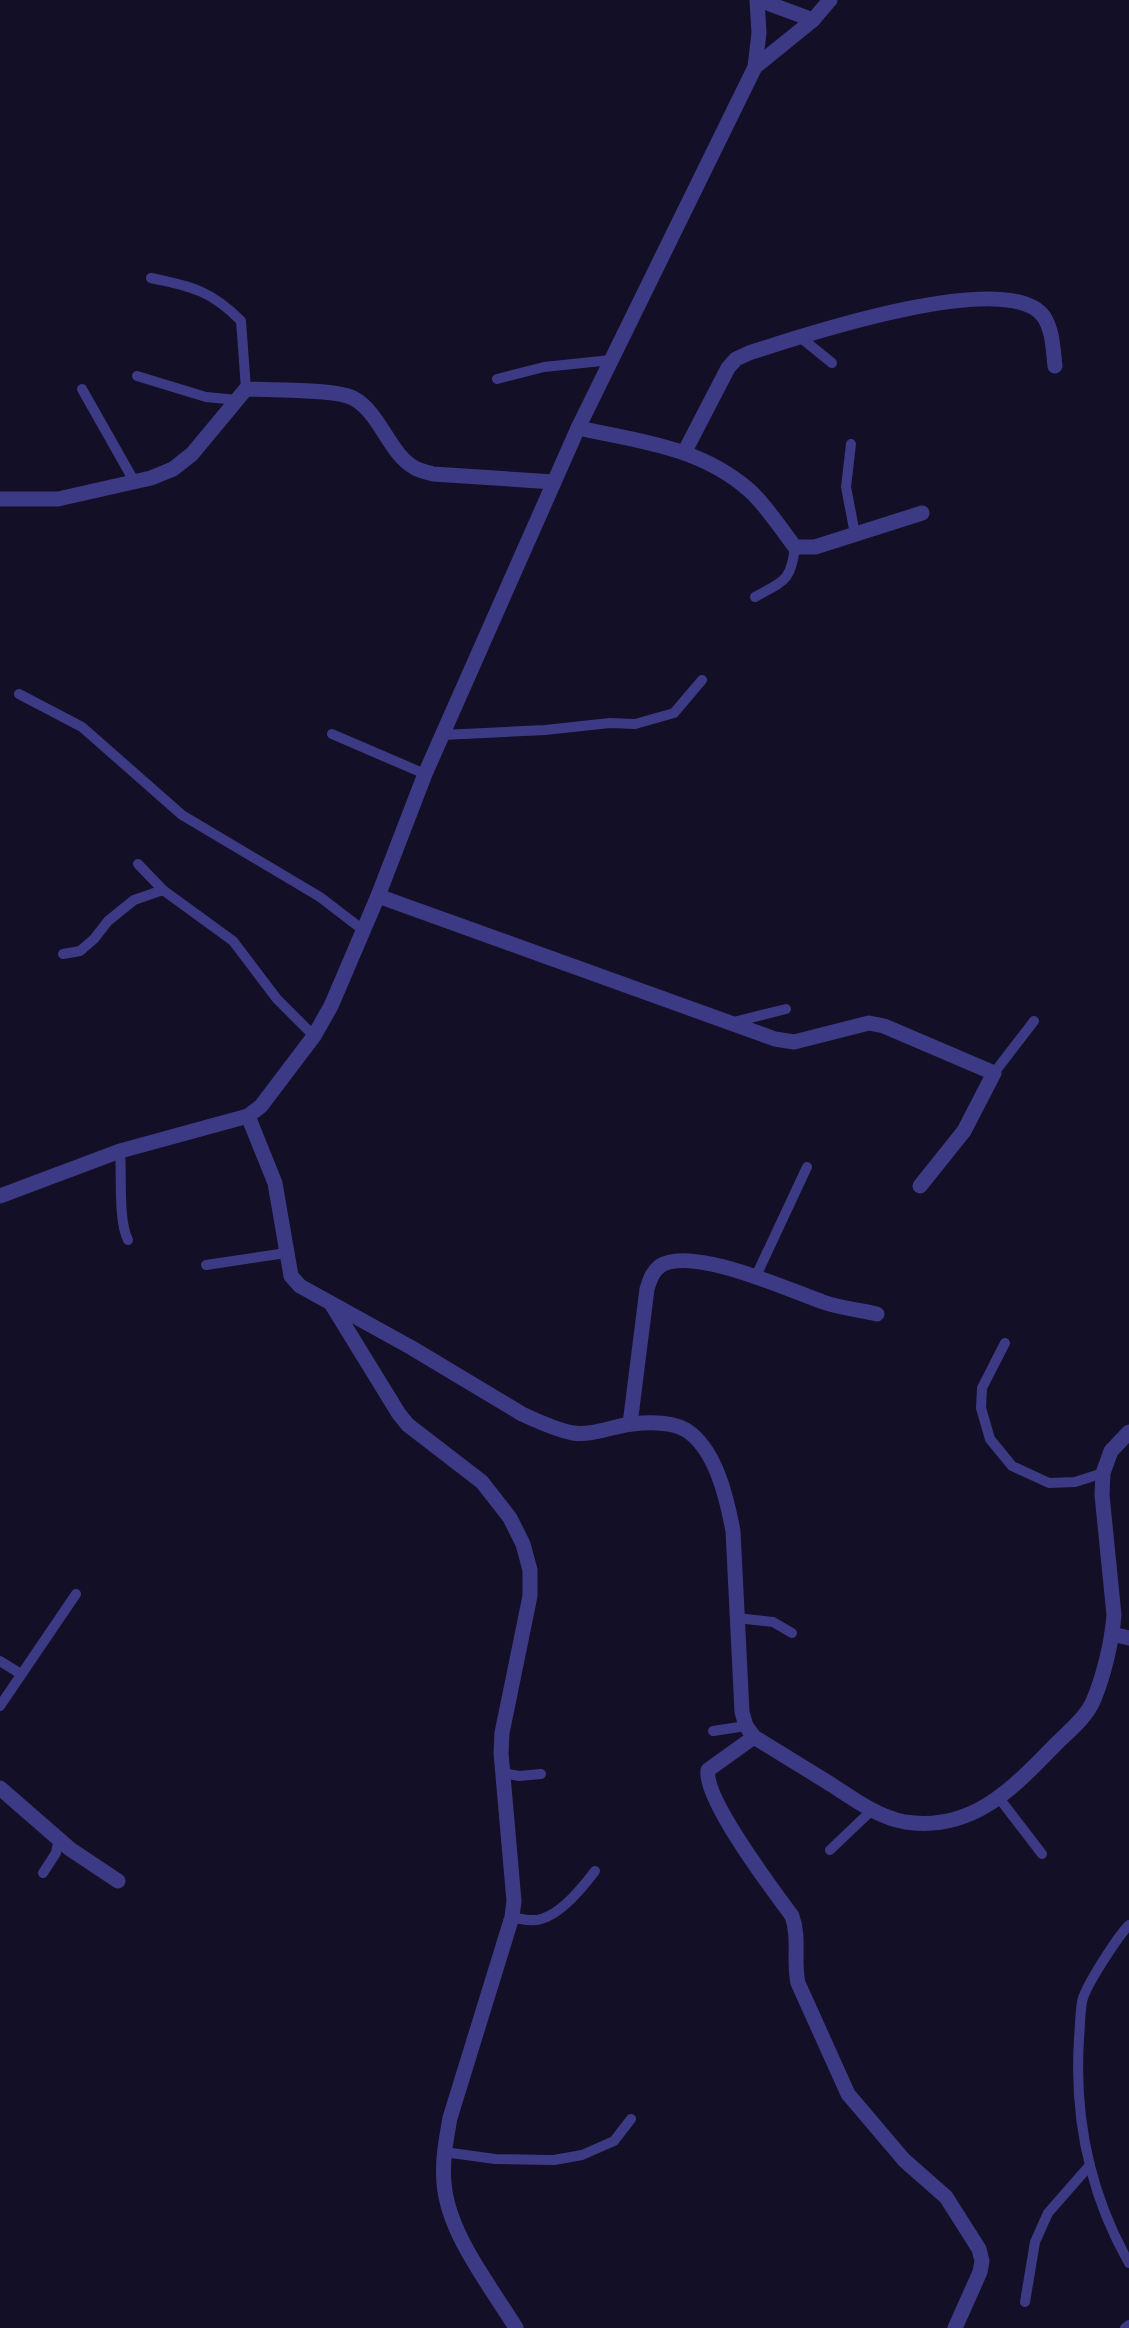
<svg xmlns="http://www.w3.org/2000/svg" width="1129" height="2328" font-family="Inter,sans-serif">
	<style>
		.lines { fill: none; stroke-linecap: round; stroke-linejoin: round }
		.lane { stroke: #3d3a85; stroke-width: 10 }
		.street { stroke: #3d3a85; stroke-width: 15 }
	</style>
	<rect width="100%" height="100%" fill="#130f26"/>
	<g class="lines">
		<g class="lane">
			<path d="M151,278C191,286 212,291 241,321L246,389"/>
			<path d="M800,337L832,363"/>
			<path d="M137,376L206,397L237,400"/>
			<path d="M497,379L544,367L611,360"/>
			<path d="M82,389L134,481"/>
			<path d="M851,444L846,487L855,534"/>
			<path d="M755,597C784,581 791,581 795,547"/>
			<path d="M19,694L82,727L182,815L320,897L363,930"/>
			<path d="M332,734L425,774"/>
			<path d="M443,735L545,730L610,723L635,724L674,713L702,680"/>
			<path d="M138,864L163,890L233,941L277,999L314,1036"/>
			<path d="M63,954L80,951L94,939L108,921L134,900L163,890"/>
			<path d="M730,1023L786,1009"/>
			<path d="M994,1073L1034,1021"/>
			<path d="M120,1151C122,1176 118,1220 128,1240"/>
			<path d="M206,1265L286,1253"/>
			<path d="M756,1276L807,1167"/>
			<path d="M1005,1343L982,1388L981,1408L990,1439L1012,1466L1049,1483L1075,1482L1103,1473"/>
			<path d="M737,1618L773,1622L792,1633"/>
			<path d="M0,1661L21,1674"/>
			<path d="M0,1706L76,1594"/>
			<path d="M713,1731L746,1726"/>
			<path d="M503,1773L519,1776L541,1774"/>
			<path d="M999,1798L1042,1854"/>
			<path d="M830,1850L872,1810"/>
			<path d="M43,1873L56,1853L59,1838"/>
			<path d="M512,1917C521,1919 532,1922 541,1919C561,1914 583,1887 595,1871"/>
			<path d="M1129,1925C1118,1936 1084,1988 1082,2002C1080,2014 1080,2027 1079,2039C1074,2118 1090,2194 1129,2263"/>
			<path d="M444,2152L495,2159L554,2160L582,2155L614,2141L631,2119"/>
			<path d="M1025,2302L1035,2242L1048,2213L1090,2165"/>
			<path d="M1125,2328L1129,2325"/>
		</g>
		<g class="street">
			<path d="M759,0L813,20"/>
			<path d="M755,67L813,20L830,0"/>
			<path d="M578,428C639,441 700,447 749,490C766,505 781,529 795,547H815L922,513"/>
			<path d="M685,451L728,368L736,359L749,353C798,337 1010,266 1044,317C1053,331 1053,350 1055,366"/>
			<path d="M0,499H58L151,478L173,469L192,454L246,389C269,390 336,389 353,398C381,413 388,453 415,468C420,471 427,472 433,474L554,482"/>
			<path d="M378,896L775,1039L794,1042L869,1023L884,1026L994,1073L964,1131L920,1186"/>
			<path d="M248,1116L275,1183L291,1276L300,1286L412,1348L522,1414C537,1421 556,1430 573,1433C592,1436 613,1426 632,1424C649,1422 670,1421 686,1430C716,1449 727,1499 733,1531L742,1712L746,1726L754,1737C780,1753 806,1769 832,1785C855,1800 878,1817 905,1822C973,1832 1013,1788 1056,1744C1069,1731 1087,1717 1094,1699C1104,1675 1112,1641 1114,1615L1102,1495L1103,1473L1111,1451L1129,1432"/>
			<path d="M0,1196L120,1151L248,1116L261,1106L314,1036L331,1006L378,896L425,774L578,428L755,67L759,33L757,0"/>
			<path d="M332,1305L399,1414L408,1425L482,1482L510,1518L523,1544L530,1570V1596L502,1733L501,1753L514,1901L512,1917L450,2118C446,2140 442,2161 444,2183C448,2234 490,2285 516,2328"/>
			<path d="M630,1424L647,1289C650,1280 652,1272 660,1266C691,1245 791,1291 823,1302C840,1308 859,1310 877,1314"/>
			<path d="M1112,1634L1129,1638"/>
			<path d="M754,1737L708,1770C703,1798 773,1890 792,1916C800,1938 793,1960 798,1983L848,2094L904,2160L946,2197L979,2249L982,2261L980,2272L955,2328"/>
			<path d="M0,1788L70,1849L118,1881"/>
		</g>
	</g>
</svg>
